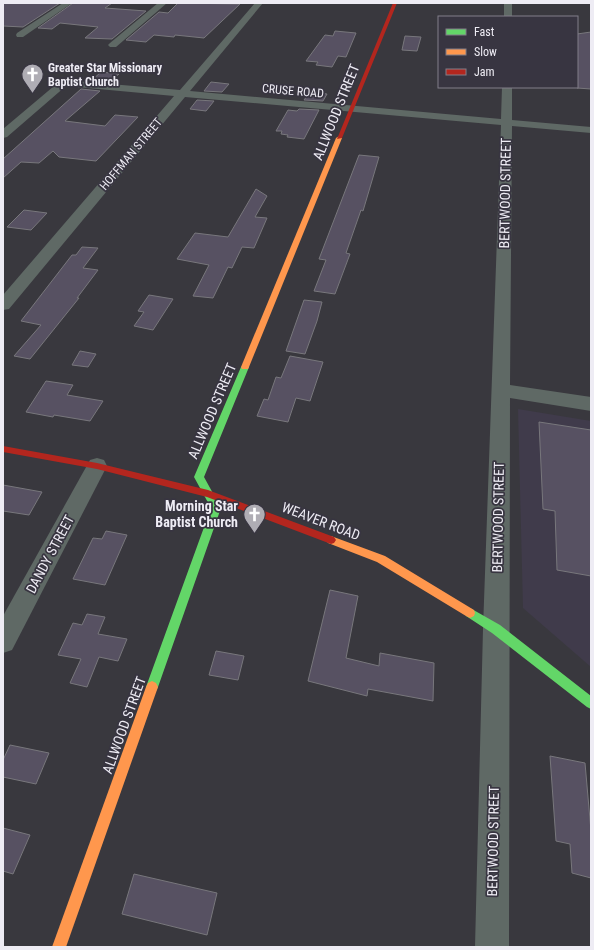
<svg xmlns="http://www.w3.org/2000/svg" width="594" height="950" font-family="'Roboto Condensed',sans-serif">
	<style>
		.built { fill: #403b4b }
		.building { fill: #575162; stroke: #78777c }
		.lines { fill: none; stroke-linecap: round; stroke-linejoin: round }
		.street { fill: #5f6965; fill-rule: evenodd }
		.fast { fill: #63d668; fill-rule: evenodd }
		.slow { fill: #ff974d; fill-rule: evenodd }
		.jam { fill: #b3261e; fill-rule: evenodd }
		.labels { text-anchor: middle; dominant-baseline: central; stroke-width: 3.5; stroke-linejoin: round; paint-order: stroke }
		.far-poi-label { font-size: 12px; font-weight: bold; fill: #eeecf4; stroke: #383541; text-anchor: start }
		.far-street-label { font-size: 12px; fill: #eeecf4; stroke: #383541 }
		.street-label { font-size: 14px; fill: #eeecf4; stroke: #383541 }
		.poi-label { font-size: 14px; font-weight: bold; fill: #eeecf4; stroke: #383541; text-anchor: end }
	</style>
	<rect width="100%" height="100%" fill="#39383e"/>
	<path class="built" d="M518,409L591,421V667L523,608Z"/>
	<g class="building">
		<path d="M3,3H60L23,27L3,26Z"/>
		<path d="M73,3H112L105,8L146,11L112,39L85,38L98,27L60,23L52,29L38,28Z"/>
		<path d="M178,3L240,4L204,38L175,35L174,37L154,35L146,42L126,40L159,12L168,13Z"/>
		<path d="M335,31L356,33L346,57L338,56L332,67L316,65L318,62L306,61L325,35L333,36Z"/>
		<path d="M591,32V89L577,88V34Z"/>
		<path d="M405,36L421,37L417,51L402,50Z"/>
		<path d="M101,72L119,74L109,82L91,81Z"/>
		<path d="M211,82L229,84L222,92L204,91Z"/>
		<path d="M81,89L100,91L65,121L105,126L115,115L138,117L96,161L59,157L53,151L39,163L21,162L3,178V159Z"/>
		<path d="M310,92L327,94L323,101L304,100Z"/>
		<path d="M197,100L214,101L206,111L190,109Z"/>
		<path d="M299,109L319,110L304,139L287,137L288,135L281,134L282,131H276L288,110L297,111Z"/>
		<path d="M359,155L379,157L363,211L361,210L346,253L350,254L335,294L314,291L326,260L319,259Z"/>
		<path d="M256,189L267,196L255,217L267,218L254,248L242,247L232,268L228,267L213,298L193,296L209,265L177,259L195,233L228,237Z"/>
		<path d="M24,210L47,213L31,230L7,227Z"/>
		<path d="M82,247L98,248L83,268L98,270L77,298H79L30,359L14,356L41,325L21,321L72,255H76Z"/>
		<path d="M149,295L173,299L153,330L134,326L144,312L138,311Z"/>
		<path d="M304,300L322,302L317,321L305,354L286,351Z"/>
		<path d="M80,351L96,354L88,367L72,365Z"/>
		<path d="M290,356L323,362L310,401L296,398L288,422L257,416L264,399L268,400L276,377L281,378Z"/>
		<path d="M46,381L73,385L67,395L103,401L90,421L54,415L53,417L26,412Z"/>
		<path d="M539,422L591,430V576L557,570L555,511L543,509Z"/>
		<path d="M3,485L42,492L29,515L3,511Z"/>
		<path d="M106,531L127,535L105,585L73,579L93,538L102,539Z"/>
		<path d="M330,590L358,596L346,658L379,666L380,653L434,663L433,701L368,689L367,696L308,681Z"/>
		<path d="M87,614L105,617L98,634L127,639L118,661L99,657L87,687L70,683L81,659L58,655L73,623L82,625Z"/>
		<path d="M216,651L244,656L238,680L209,675Z"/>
		<path d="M10,745L49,753L36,784L3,777V760Z"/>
		<path d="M550,756L585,763L591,831V878L572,873L570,844L556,841Z"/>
		<path d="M3,828L30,835L13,874L3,871Z"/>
		<path d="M134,874L217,893L207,935L122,914Z"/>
	</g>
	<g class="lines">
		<g class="street">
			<path d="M63,3H72L23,37H17L16,35L17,33Z"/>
			<path d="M158,3H167L116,47H110L108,45L110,43Z"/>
			<path d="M255,3H263L190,91L501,119L502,87H512V120L591,127V133L512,126L510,385L591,397V411L510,398L509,947H475L483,629L501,125L185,97L9,309L3,310V295L174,96L66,86L7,137L3,138V129L60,81L64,80L180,90Z"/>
			<rect x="504" y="3" width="8" height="14"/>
			<path d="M97,458L104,460L107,466L12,650L3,653V616L90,460Z"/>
		</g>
		<g class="fast">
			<path d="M245,364L249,367L204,477L221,508L158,687L156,691L152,693L148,691L146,687L211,508L194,477L241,367Z"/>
			<path d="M470,608L500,625L591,696V709L587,707L492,633L466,616L465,613L466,610Z"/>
		</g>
		<g class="slow">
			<path d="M339,136L342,138L249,367L248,369H242L241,367L336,138Z"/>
			<path d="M331,536L385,556L474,610L475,613L474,616L470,618L466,616L377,562L328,543L326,540L328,537Z"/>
			<path d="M152,681L156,683L158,687L66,947H52L146,687L148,683Z"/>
		</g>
		<g class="jam">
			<path d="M393,3H397L342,138L337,139Z"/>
			<path d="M3,446L97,463L208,490L334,537L336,540L334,543L331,544L207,497L97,469L3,452Z"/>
		</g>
	</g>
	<defs>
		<symbol id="church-pin" viewBox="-11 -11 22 30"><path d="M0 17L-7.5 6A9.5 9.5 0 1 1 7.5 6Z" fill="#afadb4" stroke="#383541"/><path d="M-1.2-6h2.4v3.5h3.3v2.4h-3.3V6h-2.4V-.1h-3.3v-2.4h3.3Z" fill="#fff"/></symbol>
	</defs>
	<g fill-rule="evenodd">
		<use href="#church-pin" x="20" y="62" width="25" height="34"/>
		<use href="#church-pin" x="242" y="502" width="25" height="34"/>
	</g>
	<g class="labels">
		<g class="far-poi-label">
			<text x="48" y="68">Greater Star Missionary<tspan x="48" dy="14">Baptist Church</tspan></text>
		</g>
		<g class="far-street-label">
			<text transform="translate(293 91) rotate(5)">CRUSE ROAD</text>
			<text transform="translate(131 154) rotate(-50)">HOFFMAN STREET</text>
		</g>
		<g class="street-label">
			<text transform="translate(336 112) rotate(-68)">ALLWOOD STREET</text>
			<text transform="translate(505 193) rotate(-89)">BERTWOOD STREET</text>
			<text transform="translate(212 411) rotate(-67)">ALLWOOD STREET</text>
			<text transform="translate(498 517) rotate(-89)">BERTWOOD STREET</text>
			<text transform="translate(321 521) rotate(21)">WEAVER ROAD</text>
			<text transform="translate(50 554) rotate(-62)">DANDY STREET</text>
			<text transform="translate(124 725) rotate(-70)">ALLWOOD STREET</text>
			<text transform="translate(493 841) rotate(-89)">BERTWOOD STREET</text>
		</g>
		<g class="poi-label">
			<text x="238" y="506">Morning Star<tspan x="238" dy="16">Baptist Church</tspan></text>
		</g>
	</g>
	<rect width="594" height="950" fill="none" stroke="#eeecf4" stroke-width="8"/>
	<rect x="438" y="16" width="140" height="72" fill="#383541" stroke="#817e89"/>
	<rect x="446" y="29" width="20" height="6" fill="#63d668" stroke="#817e89"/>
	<text x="474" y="36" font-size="12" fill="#eeecf4">Fast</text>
	<rect x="446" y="49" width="20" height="6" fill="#ff974d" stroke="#817e89"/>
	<text x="474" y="56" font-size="12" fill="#eeecf4">Slow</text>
	<rect x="446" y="69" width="20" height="6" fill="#b3261e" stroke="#817e89"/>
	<text x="474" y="76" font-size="12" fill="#eeecf4">Jam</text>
</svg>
